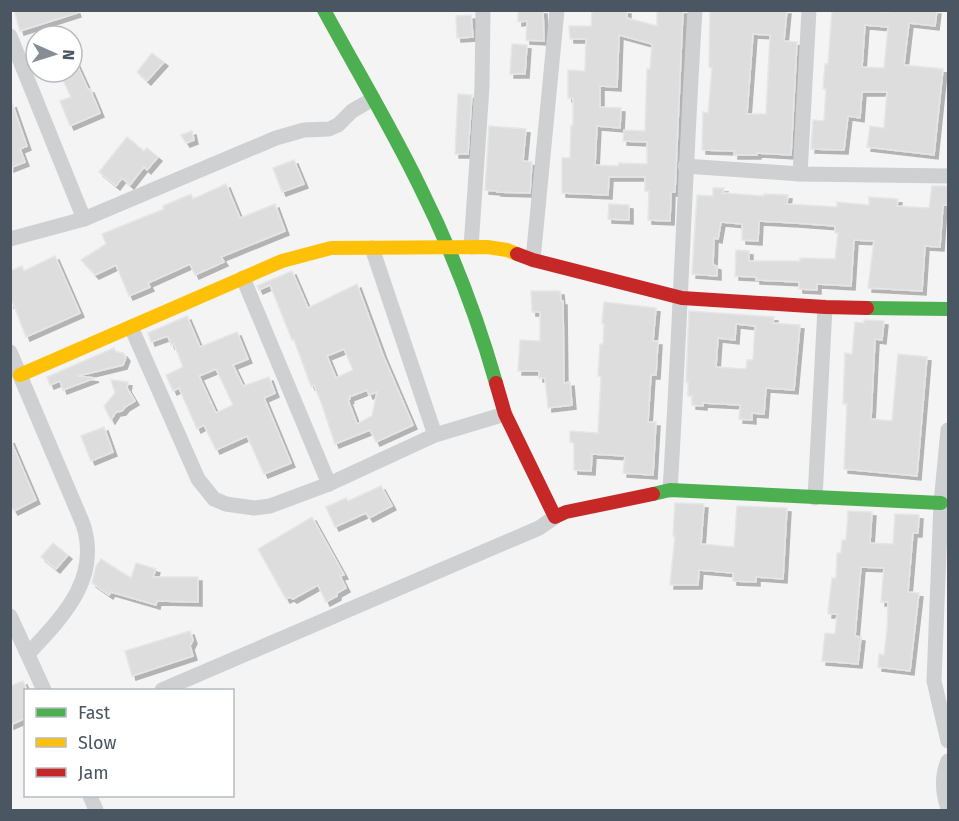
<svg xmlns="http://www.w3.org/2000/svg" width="959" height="821" font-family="'Fira Sans',sans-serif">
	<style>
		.building { fill: #ddddde; stroke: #e5e6e7; stroke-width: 1.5; fill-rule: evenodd; filter: url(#shadow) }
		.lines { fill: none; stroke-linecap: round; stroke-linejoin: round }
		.street { stroke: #ced0d2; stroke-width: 15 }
		.fast { stroke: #4caf50; stroke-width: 14 }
		.slow { stroke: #ffc107; stroke-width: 14 }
		.jam { stroke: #c62828; stroke-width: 14 }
	</style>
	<defs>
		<filter id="shadow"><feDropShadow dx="4" dy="4" stdDeviation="0" flood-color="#0004"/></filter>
	</defs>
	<rect width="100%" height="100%" fill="#f4f4f4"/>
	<g class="building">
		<path d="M14,10H76L77,13L20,31Z"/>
		<path d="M518,10H543L544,41L526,40L527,21L518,22Z"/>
		<path d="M592,10H627V18L657,26V10H683L675,192H671L670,221L648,220L649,191H645V177H609L608,195L562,193V158H570L571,126H573V98H568V70L585,71L586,39H570L569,26H591ZM619,35L652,44L650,69H647L645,131L624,130L623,141L647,142V164L619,163L618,166L595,165L597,126L620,128L621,108L600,107V86L617,87Z"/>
		<path d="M710,10H787L784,41L797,42L791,155L757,153V155H734V151L702,150L703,112L708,113L712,68L709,67ZM753,34L770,35L766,114H747Z"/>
		<path d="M832,10L890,12V10H937L935,26L909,23L904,65L943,69L934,155L867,147L870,126L884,128L887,92H862L860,118L848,116L844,150L811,149L813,120L824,121L826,89H823L825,64H828ZM865,25L888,27L884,68L862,67Z"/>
		<path d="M471,15L473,37L457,38L456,16Z"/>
		<path d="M512,44L527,45L525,74H510Z"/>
		<path d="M152,53L164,62L147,81L137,72Z"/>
		<path d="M72,54L88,89H90L100,113L70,126L60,101L71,97L59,72H72Z"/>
		<path d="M458,94L472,95L468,154H455Z"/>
		<path d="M12,103L27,146L20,149L25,162L10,168Z"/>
		<path d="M489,126L526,129L523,161L532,162L530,193L497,192V191L485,190Z"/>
		<path d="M192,131L194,140L186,143L181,135Z"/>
		<path d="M127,137L144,151L147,148L158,157L147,170L144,167L130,185L122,178L116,186L99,172Z"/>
		<path d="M294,160L304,184L282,192L273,168Z"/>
		<path d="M226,184L240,218L275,204L285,231L221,257L224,262L195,275L190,264L148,283L150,287L129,296L116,265L95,275L81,260L106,244L102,234L164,209L163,206L191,194L193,199Z"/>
		<path d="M932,186H948V205H943L940,247L925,246L922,291L868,288L874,241L854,240L851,286L817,284V290L799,289V282L756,280V277L735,276L736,250L749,251V261H800V258L835,259L838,233H835V226L795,223L759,221L758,241L742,240V224L721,222L718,239L714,238L713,265L717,266V276L692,274L697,195L713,196V188H724L723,193L764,196V194L788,195L787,204L837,207V202L869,205V197L898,199L897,206L929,208Z"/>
		<path d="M609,204L629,205V220L608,219Z"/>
		<path d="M55,256L80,313L26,337L13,303L10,304V271L22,266L24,271Z"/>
		<path d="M292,271L308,308L357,284L383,355L413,425L376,442L370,430L335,444L322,405L314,385L311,386L294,340H292L270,285L259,290L257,286ZM344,349L353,370L336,378L327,356ZM367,390L369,395L377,392L372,416L357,424L348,400L350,399L349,397Z"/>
		<path d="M531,291H560L561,301H563L564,383L570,382L572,405L548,408L545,378H539V371H518L520,340L540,341V312H532Z"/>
		<path d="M604,302L656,308L653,341H658L656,375H651L648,422H656L653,475L623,473L625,456L592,454L591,471L574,470V443L570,442V431L598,433L601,376H598L600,344H603L604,324L602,323Z"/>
		<path d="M689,311L774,317L773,323L800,325L794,390L766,388L764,414L752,413V420L739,419L740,405L703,403V406L692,405V396H688V382H686ZM736,324L755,326L753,360H747L746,369L716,367L718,338L735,340Z"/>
		<path d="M187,316L200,347L237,332L248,359L233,365L243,386L269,377L275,393L264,398L291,463L264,474L247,436L216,450L204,425L197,429L179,388L173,391L166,375L183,367L174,344L171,345L168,336L151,342L148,333ZM216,369L233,405L216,413L199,376Z"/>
		<path d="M864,320L884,321L882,340L875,339L871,419L892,421L898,354L927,357L917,476L844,469L847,404H843L845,353L852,354L855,322L864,323Z"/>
		<path d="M114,348L116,352L123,353L126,357L123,365L78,376L95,378L63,390L60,381L50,385L47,377Z"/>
		<path d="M111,380L128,382L127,388L135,401L125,407L122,411L116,412L111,420L104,406L115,393Z"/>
		<path d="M104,427L113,452L91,461L81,436Z"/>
		<path d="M10,439L36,500L14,511L10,504Z"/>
		<path d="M381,486L392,506L369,518L366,513L335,527L326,507L346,498L348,501Z"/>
		<path d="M675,503L704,504L701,544L734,547L737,506L787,508L783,579L756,577V582L733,581V573L699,570L698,585H670L675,536H673Z"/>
		<path d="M848,511L872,512L870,543L893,544L895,514L919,515L918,533H913L908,592L919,593L910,671L878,667L879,654L884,655L887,630L888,602H881L884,568L861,567L855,636L861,637L858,664L822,661L825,633L835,634L837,614H828L829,602L832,578H836L837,553H841L842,540H846Z"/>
		<path d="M312,517L344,575L340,576L346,588L337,593V596L326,602L318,585L293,599L290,597L286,599L258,549Z"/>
		<path d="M53,543L68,555L56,569L41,557Z"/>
		<path d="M101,559L131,578L136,563L156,569L153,577H198V602L157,601L156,605L111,592L109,595L92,583L96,566Z"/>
		<path d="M190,631L193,640L190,646L193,656L132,676L125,651Z"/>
		<path d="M23,681L26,688V718L10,725V686Z"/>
	</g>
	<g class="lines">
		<g class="street">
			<path d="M10,36L84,219L276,138L304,130L329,129L338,125L352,111L373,99"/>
			<path d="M685,166L800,174L948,176"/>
			<path d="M800,174L809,10"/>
			<path d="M10,239L84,219"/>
			<path d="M471,247L482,87L483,10"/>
			<path d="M372,248L435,435"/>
			<path d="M533,260L557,10"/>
			<path d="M243,278L329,484"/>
			<path d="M131,327L198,479L214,499L226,504L254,508L270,506L329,484L435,435L505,414"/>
			<path d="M10,352L83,524C101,579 63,616 28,654"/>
			<path d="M948,430L941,503L934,681L948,741"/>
			<path d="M670,490C680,330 685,170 695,10"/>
			<path d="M815,498L825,307"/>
			<path d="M10,616L44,690"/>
			<path d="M162,690L539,528L555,517"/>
			<path d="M948,761C941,777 943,794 948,809"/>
			<path d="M90,796L96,810"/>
		</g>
		<g class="fast">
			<path d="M324,10C356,69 391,127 420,187C451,249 477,316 496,383"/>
			<path d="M867,308L948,309"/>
			<path d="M653,494L670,490L941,503"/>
		</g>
		<path class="slow" d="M20,375L282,261L331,248L487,247L507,250L517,254"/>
		<g class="jam">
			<path d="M517,254L533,260L682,298L825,307L867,308"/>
			<path d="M496,383L505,414L555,517L566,512L653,494"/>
		</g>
	</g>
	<rect width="959" height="821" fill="none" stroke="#4a5661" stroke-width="24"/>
	<rect x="24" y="689" width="210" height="108" fill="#ffffff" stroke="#b7bbc0" stroke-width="1.5"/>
	<rect x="36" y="708" width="30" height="9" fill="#4caf50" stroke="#b7bbc0" stroke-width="1.5"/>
	<text x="78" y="719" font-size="18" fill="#4a5661">Fast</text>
	<rect x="36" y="738" width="30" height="9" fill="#ffc107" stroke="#b7bbc0" stroke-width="1.5"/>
	<text x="78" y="749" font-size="18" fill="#4a5661">Slow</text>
	<rect x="36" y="768" width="30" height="9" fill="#c62828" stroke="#b7bbc0" stroke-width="1.5"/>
	<text x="78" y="779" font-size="18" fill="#4a5661">Jam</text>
	<g transform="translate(54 54) rotate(93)"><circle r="28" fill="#ffffff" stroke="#b7bbc0" stroke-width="1.5"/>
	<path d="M0-4.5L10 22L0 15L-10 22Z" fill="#868d94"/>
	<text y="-9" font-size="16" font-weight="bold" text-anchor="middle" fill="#4a5661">N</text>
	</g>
</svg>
